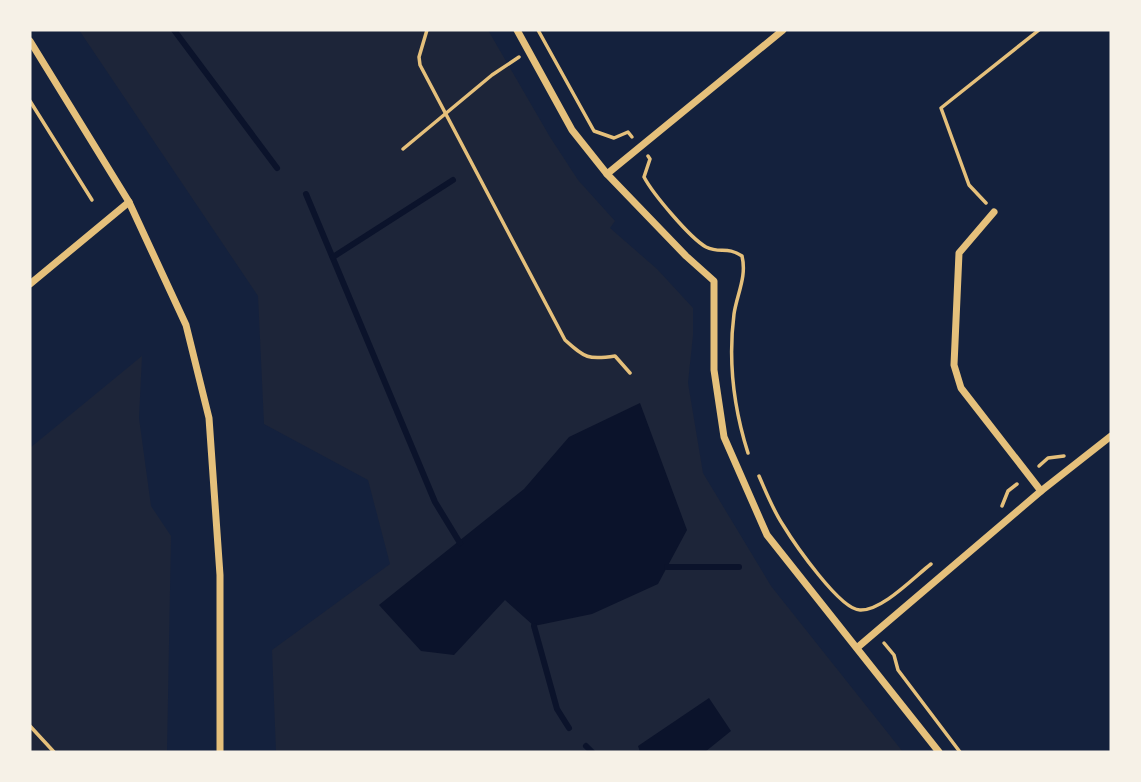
<svg xmlns="http://www.w3.org/2000/svg" width="1141" height="782" font-family="'PT Sans Narrow',sans-serif">
	<style>
		.green { fill: #1d2539 }
		.water { fill: #0b132b }
		.lines { fill: none; stroke-linecap: round; stroke-linejoin: round }
		.stream { stroke: #0b132b; stroke-width: 6 }
		.path { stroke: #e5c07b; stroke-width: 3.5 }
		.minor { stroke: #e5c07b; stroke-width: 7 }
	</style>
	<rect width="100%" height="100%" fill="#14213d"/>
	<g class="green">
		<path d="M79,30H488L550,137L578,180L615,221L610,228L657,269L693,308V335L688,383L703,473L771,586L903,752H276L272,650L390,564L368,480L264,424L258,296Z"/>
		<path d="M142,356L139,418L151,506L171,536L167,752H30V448Z"/>
	</g>
	<g class="water">
		<path d="M640,403L687,530L658,584L592,614L534,626L505,600L454,655L421,651L379,605L524,489L569,437Z"/>
		<path d="M709,698L731,731L705,752H640L638,746Z"/>
	</g>
	<g class="lines">
		<g class="stream">
			<path d="M174,30L277,168"/>
			<path d="M306,194L435,502L460,543"/>
			<path d="M333,257L453,180"/>
			<path d="M667,567H739"/>
			<path d="M534,626L557,709L569,728"/>
			<path d="M586,746L592,752"/>
		</g>
		<g class="path">
			<path d="M427,30L419,57L420,65L565,340C585,358 588,360 615,356L630,373"/>
			<path d="M538,30L594,131L614,138L628,132L632,137"/>
			<path d="M30,101L92,200"/>
			<path d="M403,149L492,75L519,57"/>
			<path d="M648,156L650,159L644,177C653,194 690,238 706,247C720,254 727,246 742,256C747,277 737,294 734,314C728,361 734,409 748,453"/>
			<path d="M986,203L969,185L941,108L1039,30"/>
			<path d="M1039,466L1048,458L1064,456"/>
			<path d="M759,476C766,492 773,510 783,525C794,543 840,610 860,610C882,611 914,577 931,564"/>
			<path d="M1002,506L1008,491L1017,484"/>
			<path d="M884,643L894,655L898,670L960,752"/>
			<path d="M30,726L54,752"/>
		</g>
		<g class="minor">
			<path d="M517,30L572,130L607,174L686,256L714,281V370L724,437L767,535L939,752"/>
			<path d="M30,41L129,202L186,325L209,418L220,575V752"/>
			<path d="M607,174L783,30"/>
			<path d="M994,212L959,253L954,365L961,388L1041,491"/>
			<path d="M30,284L129,202"/>
			<path d="M858,647L1041,491L1111,436"/>
		</g>
	</g>
	<rect width="1141" height="782" fill="none" stroke="#f6f1e7" stroke-width="63"/>
</svg>
